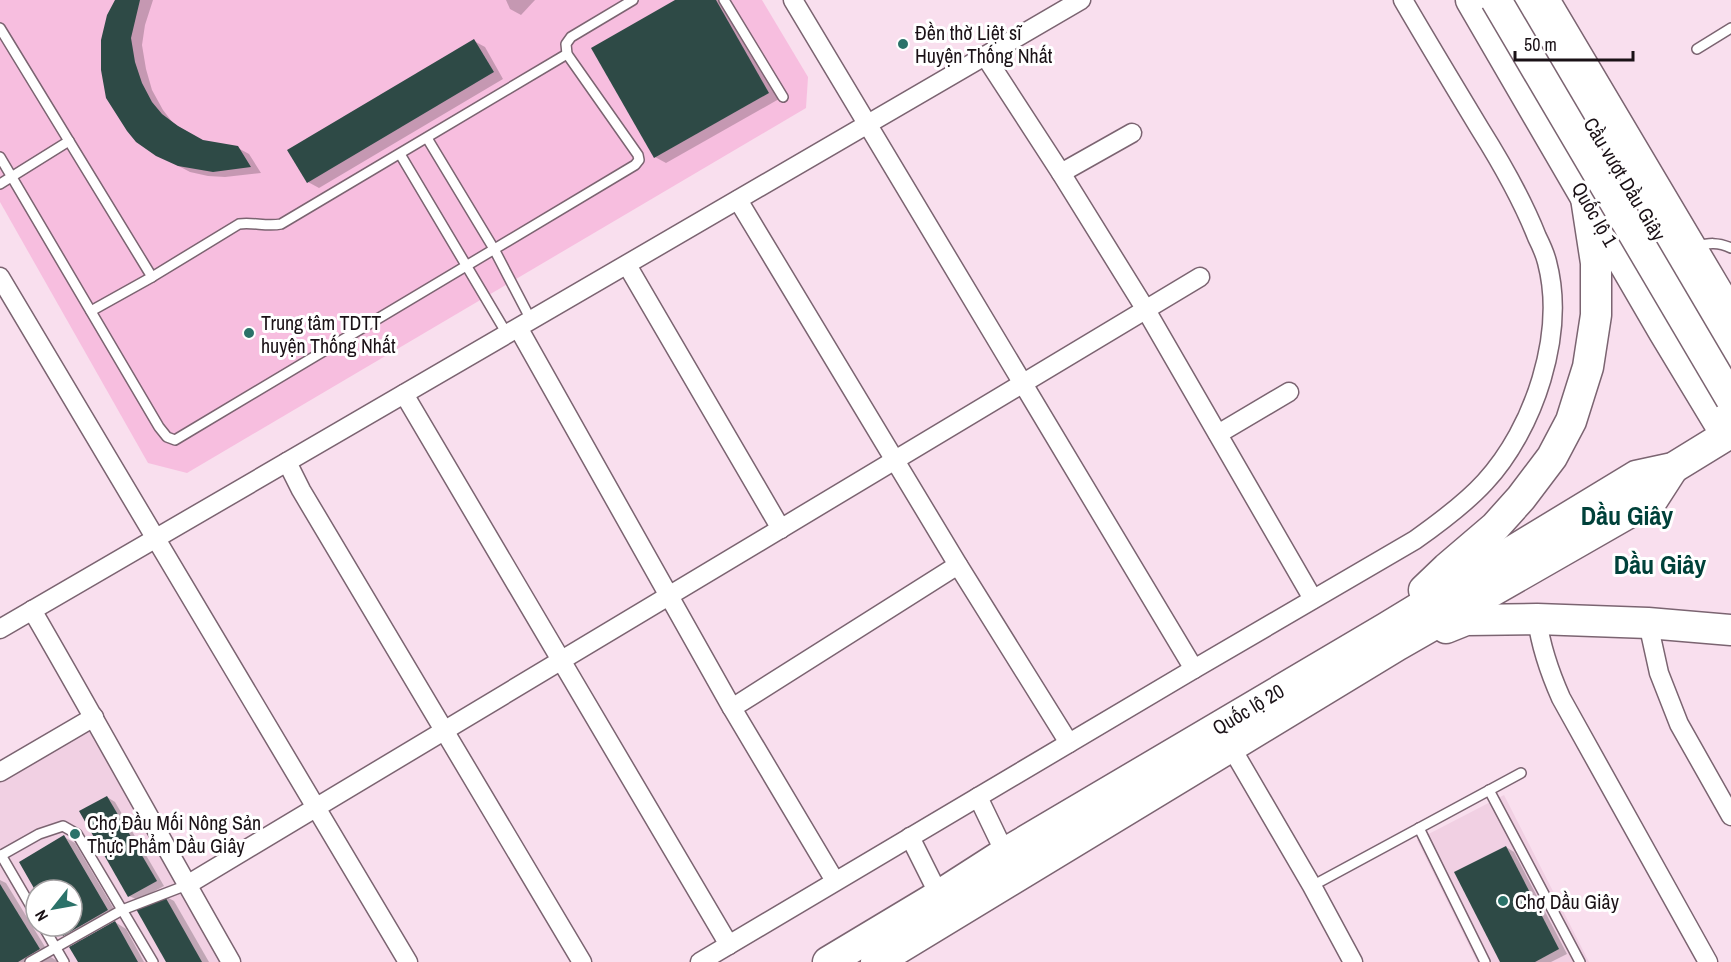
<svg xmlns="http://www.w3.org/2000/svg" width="1731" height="962" font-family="'Archivo Narrow',sans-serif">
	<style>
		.built { fill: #f1d0e3; fill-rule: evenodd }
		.green { fill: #f7bedf }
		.shadow { fill: #0003 }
		.building { fill: #2e4a46 }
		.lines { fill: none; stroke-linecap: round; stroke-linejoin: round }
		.service-casing { stroke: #7b6471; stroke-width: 12 }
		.minor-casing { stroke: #7b6471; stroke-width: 21 }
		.trunk-casing { stroke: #7b6471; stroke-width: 33 }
		.service { stroke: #fff; stroke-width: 9 }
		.minor { stroke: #fff; stroke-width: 18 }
		.trunk { stroke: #fff; stroke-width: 30 }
		.trunk-bridge-casing { stroke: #7b6471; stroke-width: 33; stroke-linecap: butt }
		.trunk-bridge { stroke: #fff; stroke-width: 30 }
		.poi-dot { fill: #2b7269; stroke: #fff; stroke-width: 2 }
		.labels { text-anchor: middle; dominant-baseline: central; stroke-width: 6; stroke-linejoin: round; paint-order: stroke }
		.poi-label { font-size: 20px; fill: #1a1116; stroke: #fff; text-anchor: start }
		.street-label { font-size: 20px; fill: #1a1116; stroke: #fff }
		.district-label { font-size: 26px; font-weight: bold; fill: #00413a; stroke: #fff }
	</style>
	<rect width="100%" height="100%" fill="#f9dfee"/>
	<g class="built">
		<path d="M89,727L224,962H0V777ZM36,890H72V926H36Z"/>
		<path d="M1504,795L1589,962H1477L1417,840Z"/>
	</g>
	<path class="green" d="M0,0H762L808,77L806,108L187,473L148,463L0,202Z"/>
	<g class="shadow">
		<path d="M117,0H153L145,25L142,45L146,69L152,90L163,110L173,123L202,141L238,148L249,154L261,173L225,177L208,176L190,172L156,154Z"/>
		<path d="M506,0H535L521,15L510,9Z"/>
		<path d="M678,0H722L779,99L666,163L655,157Z"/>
		<path d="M474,41L485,47L503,79L319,188L308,182Z"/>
		<path d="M107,797L115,802L164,886L138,900L129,896Z"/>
		<path d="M64,837L75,843L118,916L80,939L82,941L115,922L126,929L144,962H79L78,943L64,935L59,926H72V890H37Z"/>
		<path d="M1506,847L1514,852L1567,954L1551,962H1502Z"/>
		<path d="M0,880L6,883L50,955L49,956L59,962H0Z"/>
		<path d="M163,895L174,901L209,962H168Z"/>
	</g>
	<g class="building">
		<path d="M115,0H140L131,38L135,62L142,83L152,102L162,114L178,126L203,140L238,146L251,167L213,172L178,166L156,156L136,142L127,131L106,98L101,70V40L107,15Z"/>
		<path d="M675,0H716L769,93L654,158L591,48Z"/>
		<path d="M474,39L494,72L307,183L287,150Z"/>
		<path d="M107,796L157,881L128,897L79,811Z"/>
		<path d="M64,835L108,910L63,936L57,926H72V890H35L19,862Z"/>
		<path d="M1506,846L1559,949L1535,962H1500L1454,872Z"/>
		<path d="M0,884L40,949L18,962H0Z"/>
		<path d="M163,893L202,962H166L136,909Z"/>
		<path d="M115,921L138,962H78L69,947Z"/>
	</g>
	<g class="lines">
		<defs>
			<g id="service">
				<path d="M724,0L783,97"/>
				<path d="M0,28L152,277"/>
				<path d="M1697,49L1731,28"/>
				<path d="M427,138L494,249L531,320"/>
				<path d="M400,154L507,334"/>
				<path d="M0,157L159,427L167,437L175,440L635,165L639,160L638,155L567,54L566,44L571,37L633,0"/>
				<path d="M0,184L69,141"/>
				<path d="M1696,246C1709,243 1718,242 1731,248"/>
				<path d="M91,311L152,277L239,224C254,222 267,227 281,224L567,54"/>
				<path d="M1489,790L1580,962"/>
				<path d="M1419,828L1485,962"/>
				<path d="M1,855L36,915"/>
				<path d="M0,856L39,834L63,826L77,834L153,962"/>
				<path d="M1312,886L1521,773"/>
				<path d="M43,926L64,962"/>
				<path d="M30,962L122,910L187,885"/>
			</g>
			<g id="minor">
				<path d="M793,0L1194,669"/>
				<path d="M985,56L1061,173L1146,310L1313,599"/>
				<path d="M1061,173L1132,133"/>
				<path d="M738,200L958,565L1069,743"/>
				<path d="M627,265L781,529"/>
				<path d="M0,277L408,962"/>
				<path d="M520,331L732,708L835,881"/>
				<path d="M404,394L729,945"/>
				<path d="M1218,434L1289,392"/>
				<path d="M287,462L301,490L582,962"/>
				<path d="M32,610C100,727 164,845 231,962"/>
				<path d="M1537,619C1541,648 1549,671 1561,698L1708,962"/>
				<path d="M1648,623L1659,673L1679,724L1731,816"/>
				<path d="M0,629L1081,0"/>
				<path d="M732,708L958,565"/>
				<path d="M1231,747L1312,886L1353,962"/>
				<path d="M0,772L94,717"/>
				<path d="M978,797L1005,853"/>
				<path d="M910,837L943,903"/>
				<path d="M187,885L1200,277"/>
				<path d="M700,962L1194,669L1415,540C1439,523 1465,504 1485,482C1534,429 1566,334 1547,262C1545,254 1541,245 1537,237C1522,199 1502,164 1480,129C1454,86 1428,43 1403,0"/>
			</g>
			<g id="trunk">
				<path d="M1471,0L1664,332L1722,428"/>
				<path d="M1519,0L1731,359"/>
				<path d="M1544,0L1731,315"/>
				<path d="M1424,590L1447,568L1495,527L1521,498L1552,457L1571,421L1588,367L1596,315V263L1586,198"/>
				<path d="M1446,628L1466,620L1537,619L1648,623L1731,630"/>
				<path d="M828,962L938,896L1005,853L1386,628L1636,476L1673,468L1725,436"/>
				<path d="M876,962L1398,645L1653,499L1673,468"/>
			</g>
		</defs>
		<use href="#service" class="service-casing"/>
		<use href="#minor" class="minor-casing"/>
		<use href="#trunk" class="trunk-casing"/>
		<use href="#service" class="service"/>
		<use href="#minor" class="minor"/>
		<use href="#trunk" class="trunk"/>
		<defs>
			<path id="trunk-bridge" d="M1496,0L1731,399"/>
		</defs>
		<use href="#trunk-bridge" class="trunk-bridge-casing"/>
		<use href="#trunk-bridge" class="trunk-bridge"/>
	</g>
	<g class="poi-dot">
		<circle cx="903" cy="44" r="6"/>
		<circle cx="249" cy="333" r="6"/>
		<circle cx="75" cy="834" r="6"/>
		<circle cx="1503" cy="901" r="6"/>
	</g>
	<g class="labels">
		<g class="poi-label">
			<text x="915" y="32">Đền thờ Liệt sĩ<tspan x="915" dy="23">Huyện Thống Nhất</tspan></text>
			<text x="261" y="322">Trung tâm TDTT<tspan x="261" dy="23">huyện Thống Nhất</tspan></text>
			<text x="87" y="822">Chợ Đầu Mối Nông Sản<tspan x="87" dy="23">Thực Phẩm Dầu Giây</tspan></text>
			<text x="1515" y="901">Chợ Dầu Giây</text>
		</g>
		<g class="street-label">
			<text transform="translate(1625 179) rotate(59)">Cầu vượt Dầu Giây</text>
			<text transform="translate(1595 214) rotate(60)">Quốc lộ 1</text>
			<text transform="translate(1248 709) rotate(-31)">Quốc lộ 20</text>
		</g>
		<g class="district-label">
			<text x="1627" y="515">Dầu Giây</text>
			<text x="1660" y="564">Dầu Giây</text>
		</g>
	</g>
	<g transform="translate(54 908) rotate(239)"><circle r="28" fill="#ffffff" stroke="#a3a0a2" stroke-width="1.5"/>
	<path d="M0-4.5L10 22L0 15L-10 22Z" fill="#2b7269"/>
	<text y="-9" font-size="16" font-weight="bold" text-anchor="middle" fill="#1a1116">N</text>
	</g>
	<path d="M1515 51v9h118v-9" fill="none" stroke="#1a1116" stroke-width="3"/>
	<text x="1524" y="51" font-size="18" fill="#1a1116" stroke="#ffffff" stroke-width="4.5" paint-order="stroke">50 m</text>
</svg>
